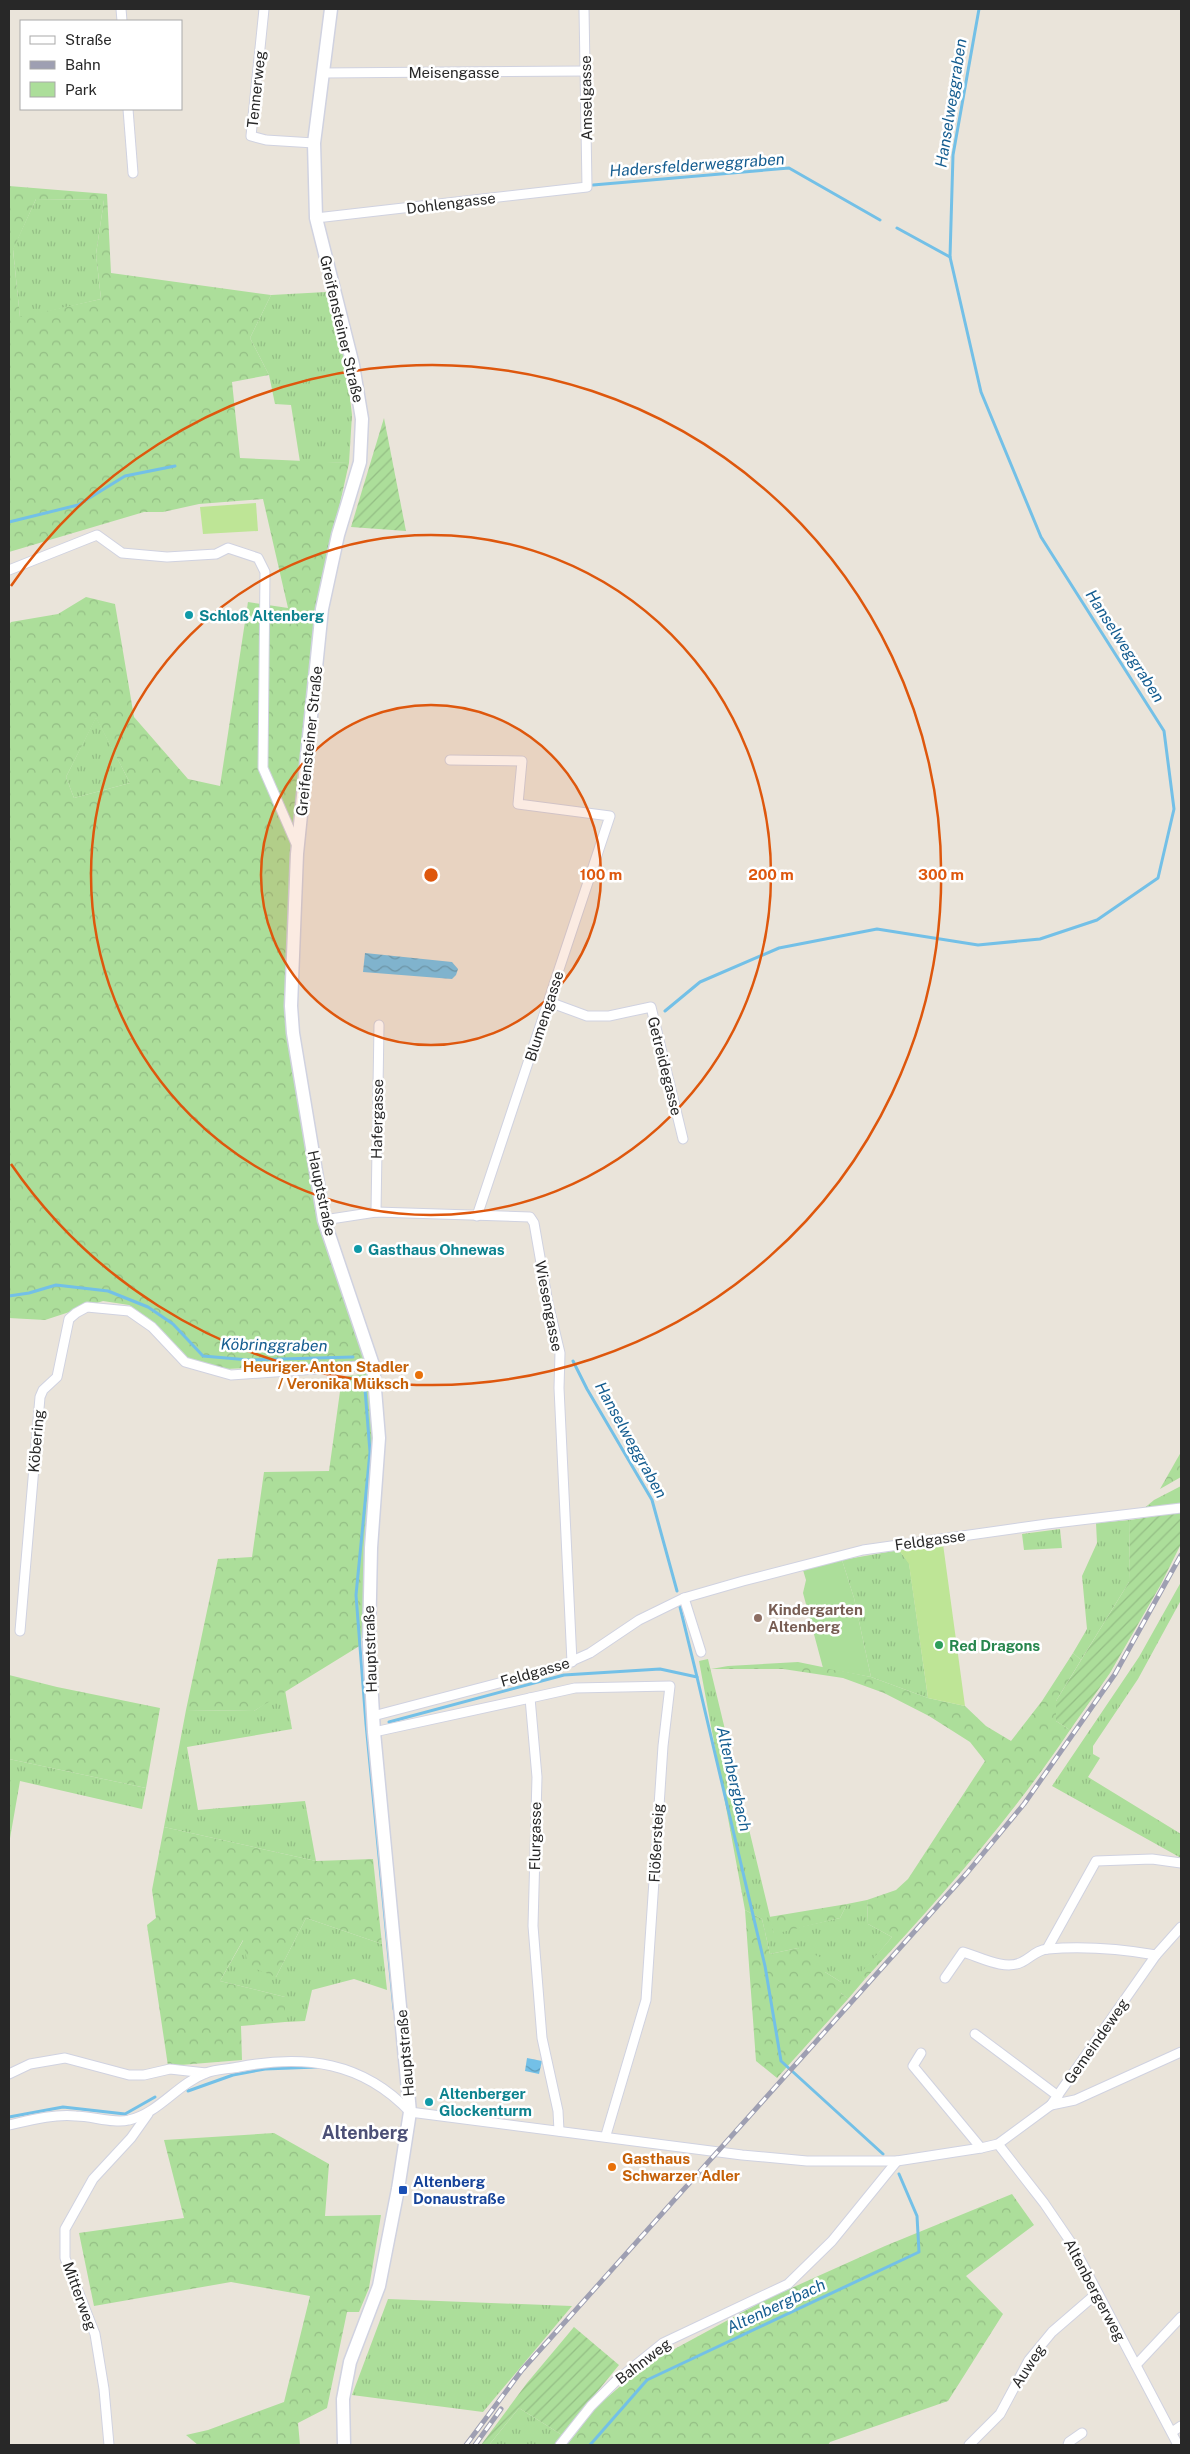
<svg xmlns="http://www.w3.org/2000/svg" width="1190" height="2454" font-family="'Public Sans',sans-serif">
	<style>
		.grass { fill: url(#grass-tufts) }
		.forest { fill: url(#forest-crowns); fill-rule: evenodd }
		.park { fill: #acde9a }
		.garden { fill: url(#garden-furrows) }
		.pitch { fill: #bee596 }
		.water { fill: url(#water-waves) }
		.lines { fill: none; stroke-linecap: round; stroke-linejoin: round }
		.stream { stroke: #73c0e7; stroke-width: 3 }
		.street-casing { stroke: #d0d2e0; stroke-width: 11 }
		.secondary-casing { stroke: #d0d2e0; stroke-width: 15 }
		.street { stroke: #fff; stroke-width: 9 }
		.secondary { stroke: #fff; stroke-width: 12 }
		.rail-casing { stroke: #9e9fb2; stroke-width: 5 }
		.rail { stroke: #fff; stroke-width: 3; stroke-dasharray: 9; stroke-linecap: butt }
		.ring { fill: none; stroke: #de570d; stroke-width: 2.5 }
		.culture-dot { fill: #0f9aa8; stroke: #fff; stroke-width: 2 }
		.food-dot { fill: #e8710a; stroke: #fff; stroke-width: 2 }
		.education-dot { fill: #8d6e63; stroke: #fff; stroke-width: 2 }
		.leisure-dot { fill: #2e9e5b; stroke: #fff; stroke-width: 2 }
		.transit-dot { fill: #1a4fb4; stroke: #fff; stroke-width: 2 }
		.labels { text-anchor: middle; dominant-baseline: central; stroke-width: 5; stroke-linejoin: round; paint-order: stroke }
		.street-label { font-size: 15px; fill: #282828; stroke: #fff }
		.culture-label { font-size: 15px; font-weight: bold; fill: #0d838f; stroke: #fff; text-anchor: start }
		.food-label { font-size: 15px; font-weight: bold; fill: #c56008; stroke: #fff; text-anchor: end }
		.education-label { font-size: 15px; font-weight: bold; fill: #785e54; stroke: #fff; text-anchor: start }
		.leisure-label { font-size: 15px; font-weight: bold; fill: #27864d; stroke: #fff; text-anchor: start }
		.transit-label { font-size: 15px; font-weight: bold; fill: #164399; stroke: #fff; text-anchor: start }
		.water-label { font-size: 16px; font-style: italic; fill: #155d90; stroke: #fff }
		.quarter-label { font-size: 18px; font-weight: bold; fill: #4c5076; stroke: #fff }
		.centre { fill: #de570d; stroke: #fff; stroke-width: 2.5 }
		.ring-label { font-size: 15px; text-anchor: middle; font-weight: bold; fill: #de570d; stroke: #fff; stroke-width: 5; stroke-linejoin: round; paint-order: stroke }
	</style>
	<defs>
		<pattern id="grass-tufts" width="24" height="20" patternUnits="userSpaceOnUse" patternTransform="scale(1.25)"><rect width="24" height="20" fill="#acde9a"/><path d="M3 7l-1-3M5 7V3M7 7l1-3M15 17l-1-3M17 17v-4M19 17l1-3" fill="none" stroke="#94be85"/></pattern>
		<pattern id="forest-crowns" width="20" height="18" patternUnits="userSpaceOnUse" patternTransform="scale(1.25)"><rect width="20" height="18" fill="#acde9a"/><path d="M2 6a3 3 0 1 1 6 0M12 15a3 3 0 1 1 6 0" fill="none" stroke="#94be85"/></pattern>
		<pattern id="garden-furrows" width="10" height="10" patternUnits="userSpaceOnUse" patternTransform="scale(1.25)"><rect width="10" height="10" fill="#acde9a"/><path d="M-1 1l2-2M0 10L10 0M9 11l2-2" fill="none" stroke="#94be85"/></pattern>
		<pattern id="water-waves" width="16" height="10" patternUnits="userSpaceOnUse" patternTransform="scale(1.25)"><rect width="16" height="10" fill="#73c0e7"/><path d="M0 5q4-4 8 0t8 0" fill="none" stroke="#5e9cbb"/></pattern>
	</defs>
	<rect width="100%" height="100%" fill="#eae4da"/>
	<g class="grass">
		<path d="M36,199L104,200L96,254L101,299L20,318L13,249Z"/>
		<path d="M326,292L346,364L352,415L349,463L300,462L291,405L275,404L269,375L250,338L271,295Z"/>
		<path d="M96,717L130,783L74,798L66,777Z"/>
		<path d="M1181,1486V1505L1142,1510L1154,1500Z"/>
		<path d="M1130,1520L1129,1582L1081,1660L1073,1653L1087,1629L1082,1576L1097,1543L1096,1523Z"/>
		<path d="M1060,1529L1062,1548L1024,1550L1022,1534Z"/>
		<path d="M899,1550L909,1563L928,1698L871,1677L854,1598L842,1560Z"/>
		<path d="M1181,1582V1600L1138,1679L1093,1746V1754L1100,1758L1088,1777L1181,1834V1858L1052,1786L1139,1657Z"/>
		<path d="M708,1659L774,1933L840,1918L847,1904L867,1900L868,1924L892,1937L861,1974L865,1979L848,1999L841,1993V1982L825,1972L798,1948L770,1954L762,1919L745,1910L699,1661Z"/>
		<path d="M285,1690L292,1729L187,1747L198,1810L305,1801L316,1861L164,1827L186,1710L254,1711Z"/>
		<path d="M9,1759L146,1788L142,1809L20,1781L9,1844Z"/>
		<path d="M306,1918L382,1944L387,1990L354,1979L312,1990L305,2021L285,2022V1997L220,1981L244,1939L276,1977Z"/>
		<path d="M388,2299L572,2306L483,2412L352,2395Z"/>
		<path d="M519,2408L562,2435L555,2445H489Z"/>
	</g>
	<g class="forest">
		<path d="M9,186L107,194L111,273L271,295L250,338L269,375L232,382L240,458L349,463L321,588L294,837L267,767L268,605L288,608L263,499L199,504L163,512H144L9,552ZM36,199L104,200L96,254L101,299L20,317L13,250Z"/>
		<path d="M86,597L115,604L134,717L188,779L220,786L248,602L261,604L259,769L294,851L285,1009L321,1220L367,1362L226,1369L186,1359L148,1318L129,1305L103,1301L45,1320L9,1318V625L11,622L58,614ZM96,718L130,783L74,798L66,777Z"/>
		<path d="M368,1373L374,1462L361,1645L254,1711L186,1710L218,1559L252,1557L264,1472L329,1471L342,1377Z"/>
		<path d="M1181,1452V1477L1160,1489Z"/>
		<path d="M1073,1653L1081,1660L1056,1701V1721L1070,1730C1010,1820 938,1900 865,1979L860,1974L892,1937L868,1924L867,1900L896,1890L908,1879L985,1761L970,1742L929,1716L884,1693L843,1678L783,1669H711L728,1666L798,1662L871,1677L928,1698L965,1706L986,1726L1011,1741L1042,1701Z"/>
		<path d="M9,1675L57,1687L160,1708L146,1788L9,1759Z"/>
		<path d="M164,1827L316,1861L373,1859L382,1944L306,1918L276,1977L248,1966L243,1940L220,1981L285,1997V2022L241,2026L242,2060L168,2066L147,1925L156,1918L152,1890Z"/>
		<path d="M847,1904L840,1918L774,1934L769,1917Z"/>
		<path d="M745,1910L762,1919L770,1954L798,1948L825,1959V1972L841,1982V1993L848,1999L777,2078L756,2061Z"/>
		<path d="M274,2133L329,2164L325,2216L381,2215L369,2288L359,2312H347L327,2408L298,2423L300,2445H198L186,2435L208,2430L284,2402L310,2296L231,2282L94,2306L79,2233L184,2218L164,2140Z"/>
		<path d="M1012,2194L1034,2225L966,2276L1003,2314L948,2401L830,2442L828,2445H567L596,2407L645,2365L767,2299L885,2246Z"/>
	</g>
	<path class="park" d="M842,1560L854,1598L871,1677L823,1668L803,1593L806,1580L803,1570Z"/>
	<g class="garden">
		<path d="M384,418L406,531L351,527Z"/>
		<path d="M1181,1512V1544L1160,1586L1110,1673L1070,1730L1056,1721V1701L1129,1582L1130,1520Z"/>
		<path d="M574,2327L619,2365L562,2435L519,2408L489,2445H481L527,2383Z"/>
	</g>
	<g class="pitch">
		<path d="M256,503L258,531L203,534L200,507Z"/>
		<path d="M943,1544L965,1706L928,1698L909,1564L899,1550Z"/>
	</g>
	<g class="water">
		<path d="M365,953L452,962L458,969L456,975L452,979L363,972Z"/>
		<path d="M527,2058L542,2061L539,2074L525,2071Z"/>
	</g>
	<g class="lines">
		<g class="stream">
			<path d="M593,185L789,168L880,220"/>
			<path d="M897,228L950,257"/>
			<path d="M9,522L78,505L125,476L175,466"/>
			<path d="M665,1011L700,982L779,948L877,929L978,945L1040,939L1097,920L1158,878L1174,809L1164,731L1041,537L981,392L950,257L953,155L979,9"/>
			<path d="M9,1296L29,1293L56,1285L108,1291L148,1307L173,1324L203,1356L249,1360L353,1357"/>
			<path d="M573,1361L587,1389L652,1500L677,1591"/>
			<path d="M364,1377L370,1452L356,1595L366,1724L394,2009"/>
			<path d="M680,1607L697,1677"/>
			<path d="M389,1722L564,1675L660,1669L697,1677L765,1966L781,2061L883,2154"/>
			<path d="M188,2091L233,2075L265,2069L317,2067"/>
			<path d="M9,2117L63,2107L125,2114L155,2097"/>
			<path d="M590,2445L647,2380L919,2252L917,2216L899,2174"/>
		</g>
		<defs>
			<g id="street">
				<path d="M121,9L122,21"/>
				<path d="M264,9L251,136L266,140L314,143"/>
				<path d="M323,73L586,71"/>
				<path d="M128,109L133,173"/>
				<path d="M316,218L587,187L584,9"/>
				<path d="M9,570L97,535L122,553L167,557L216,554L228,548L258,558L265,572L263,768L297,846"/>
				<path d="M450,760L522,761L518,804L610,816L477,1216"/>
				<path d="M549,1002L587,1016H609L651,1007L683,1139"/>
				<path d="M376,1212L379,1025"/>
				<path d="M324,1220L376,1212L530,1217L534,1223L548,1303L560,1353L559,1388L572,1662"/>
				<path d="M684,1598L701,1652"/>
				<path d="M20,1631L40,1397L43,1390L57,1377L69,1319L76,1313L87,1307L129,1311L152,1327L185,1362L231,1375L373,1365"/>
				<path d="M530,1698L575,1688L670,1686L663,1746L646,2000L606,2135"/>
				<path d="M373,1716L556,1668L590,1653L639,1620L684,1598L743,1581L863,1550L1047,1524L1181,1508"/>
				<path d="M374,1732L530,1698L537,1777L533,1926L542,2038L558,2111L559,2131"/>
				<path d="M1047,1949L1096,1861L1152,1859L1181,1863"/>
				<path d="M945,1978L963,1952C980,1957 1005,1971 1022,1962C1032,1957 1036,1950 1048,1949C1084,1946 1121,1949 1156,1955"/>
				<path d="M975,2034L1058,2096"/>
				<path d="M921,2053L913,2066L981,2148"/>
				<path d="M9,2074L30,2064L65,2058L129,2075H144L170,2069L206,2073"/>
				<path d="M1051,2105L1075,2100L1181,2052"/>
				<path d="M9,2125C31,2120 53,2114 76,2116C92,2116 114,2124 129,2120C159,2113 177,2084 206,2073C216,2069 229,2069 239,2067C305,2054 363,2062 410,2112L742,2155L807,2161H897L981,2148L998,2144L1051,2105L1156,1955L1181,1927"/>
				<path d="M998,2144L1044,2203L1072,2244L1178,2445"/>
				<path d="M1136,2365L1181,2317"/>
				<path d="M1172,2432L1181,2426"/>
				<path d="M109,2445L104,2389L95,2334L65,2258V2229L93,2179L131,2138L148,2114"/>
				<path d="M560,2445L591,2406L616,2381L663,2343L788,2284L832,2241L897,2161"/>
				<path d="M969,2445L1000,2414L1029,2360L1052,2332L1096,2294"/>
				<path d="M1068,2445L1069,2442L1082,2433"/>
			</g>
			<path id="secondary" d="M331,9L314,143L316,218L353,365L362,419L360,462L338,535L322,609L297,854L291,1006L293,1033L324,1220L373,1365L379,1438L371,1548L369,1644L374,1732L410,2112L398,2189L379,2286L350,2362L343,2399L344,2445"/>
		</defs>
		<use href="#street" class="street-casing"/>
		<use href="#secondary" class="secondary-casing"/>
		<use href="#street" class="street"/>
		<use href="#secondary" class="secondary"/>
		<defs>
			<g id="rail">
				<path d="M466,2445L522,2370L967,1873L1024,1804L1115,1674L1181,1555"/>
				<path d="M475,2445L501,2409"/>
			</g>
		</defs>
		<use href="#rail" class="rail-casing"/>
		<use href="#rail" class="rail"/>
	</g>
	<circle cx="431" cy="875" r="170" fill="#de570d" fill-opacity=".12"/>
	<g class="ring">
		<circle cx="431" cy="875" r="170"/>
		<circle cx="431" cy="875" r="340"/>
		<path d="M11 586A510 510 0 1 1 11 1164"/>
	</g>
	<g class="culture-dot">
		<circle cx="189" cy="615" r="5"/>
		<circle cx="358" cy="1249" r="5"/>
		<circle cx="429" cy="2102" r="5"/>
	</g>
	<g class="food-dot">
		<circle cx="419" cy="1375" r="5"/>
		<circle cx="612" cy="2167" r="5"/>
	</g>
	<circle class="education-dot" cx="758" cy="1618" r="5"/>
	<circle class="leisure-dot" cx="939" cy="1645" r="5"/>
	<rect class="transit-dot" x="398" y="2185" width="10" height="10" rx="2.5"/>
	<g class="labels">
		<g class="street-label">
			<text x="454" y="72">Meisengasse</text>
			<text transform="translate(256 89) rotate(-84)">Tennerweg</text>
			<text transform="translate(586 98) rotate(-91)">Amselgasse</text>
			<text transform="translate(451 203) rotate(-7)">Dohlengasse</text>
			<text transform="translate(342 329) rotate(77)">Greifensteiner Straße</text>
			<text transform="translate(309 741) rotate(-84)">Greifensteiner Straße</text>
			<text transform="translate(544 1016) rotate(-72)">Blumengasse</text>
			<text transform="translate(665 1066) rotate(76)">Getreidegasse</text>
			<text transform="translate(377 1119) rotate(-89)">Hafergasse</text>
			<text transform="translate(322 1193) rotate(78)">Hauptstraße</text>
			<text transform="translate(549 1306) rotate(79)">Wiesengasse</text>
			<text transform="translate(36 1441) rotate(-85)">Köbering</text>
			<text transform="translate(930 1540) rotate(-8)">Feldgasse</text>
			<text transform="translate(370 1649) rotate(-92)">Hauptstraße</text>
			<text transform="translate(535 1672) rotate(-16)">Feldgasse</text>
			<text transform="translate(535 1836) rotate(-89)">Flurgasse</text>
			<text transform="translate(656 1843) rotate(-87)">Flößersteig</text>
			<text transform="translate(1096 2041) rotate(-55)">Gemeindeweg</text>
			<text transform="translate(405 2053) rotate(-95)">Hauptstraße</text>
			<text transform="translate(1095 2290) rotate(62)">Altenbergerweg</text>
			<text transform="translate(80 2296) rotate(70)">Mitterweg</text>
			<text transform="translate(643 2361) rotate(-37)">Bahnweg</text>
			<text transform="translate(1028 2366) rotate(-57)">Auweg</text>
		</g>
		<g class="culture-label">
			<text x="199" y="615">Schloß Altenberg</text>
			<text x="368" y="1249">Gasthaus Ohnewas</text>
			<text x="439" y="2093">Altenberger<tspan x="439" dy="17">Glockenturm</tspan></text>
		</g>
		<g class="food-label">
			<text x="409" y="1366">Heuriger Anton Stadler<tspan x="409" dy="17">/ Veronika Müksch</tspan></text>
			<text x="622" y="2158" text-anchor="start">Gasthaus<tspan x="622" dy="17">Schwarzer Adler</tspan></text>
		</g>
		<g class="education-label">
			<text x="768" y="1609">Kindergarten<tspan x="768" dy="17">Altenberg</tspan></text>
		</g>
		<g class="leisure-label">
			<text x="949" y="1645">Red Dragons</text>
		</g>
		<g class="transit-label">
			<text x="413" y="2181">Altenberg<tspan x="413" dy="17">Donaustraße</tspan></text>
		</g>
		<g class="water-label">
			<text transform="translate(951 103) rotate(-81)">Hanselweggraben</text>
			<text transform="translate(697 165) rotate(-4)">Hadersfelderweggraben</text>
			<text transform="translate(1125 646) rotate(57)">Hanselweggraben</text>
			<text transform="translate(274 1345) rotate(1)">Köbringgraben</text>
			<text transform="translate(631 1440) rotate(61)">Hanselweggraben</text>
			<text transform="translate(734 1779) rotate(77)">Altenbergbach</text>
			<text transform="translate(776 2306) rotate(-25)">Altenbergbach</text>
		</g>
		<g class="quarter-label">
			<text x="365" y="2132">Altenberg</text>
		</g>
	</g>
	<circle cx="431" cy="875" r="8" class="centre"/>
	<g class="ring-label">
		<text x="601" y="880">100 m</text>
		<text x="771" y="880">200 m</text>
		<text x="941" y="880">300 m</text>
	</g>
	<rect width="1190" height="2454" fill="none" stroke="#282828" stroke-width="20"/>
	<rect x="20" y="20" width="162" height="90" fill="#ffffff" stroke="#a9a9a9"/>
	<rect x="30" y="36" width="25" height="8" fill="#ffffff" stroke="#a9a9a9"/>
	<text x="65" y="45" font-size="15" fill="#282828">Straße</text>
	<rect x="30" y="61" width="25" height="8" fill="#9e9fb2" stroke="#a9a9a9"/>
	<text x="65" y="70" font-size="15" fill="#282828">Bahn</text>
	<rect x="30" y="82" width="25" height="15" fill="#acde9a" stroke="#a9a9a9"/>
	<text x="65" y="95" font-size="15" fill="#282828">Park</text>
</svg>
